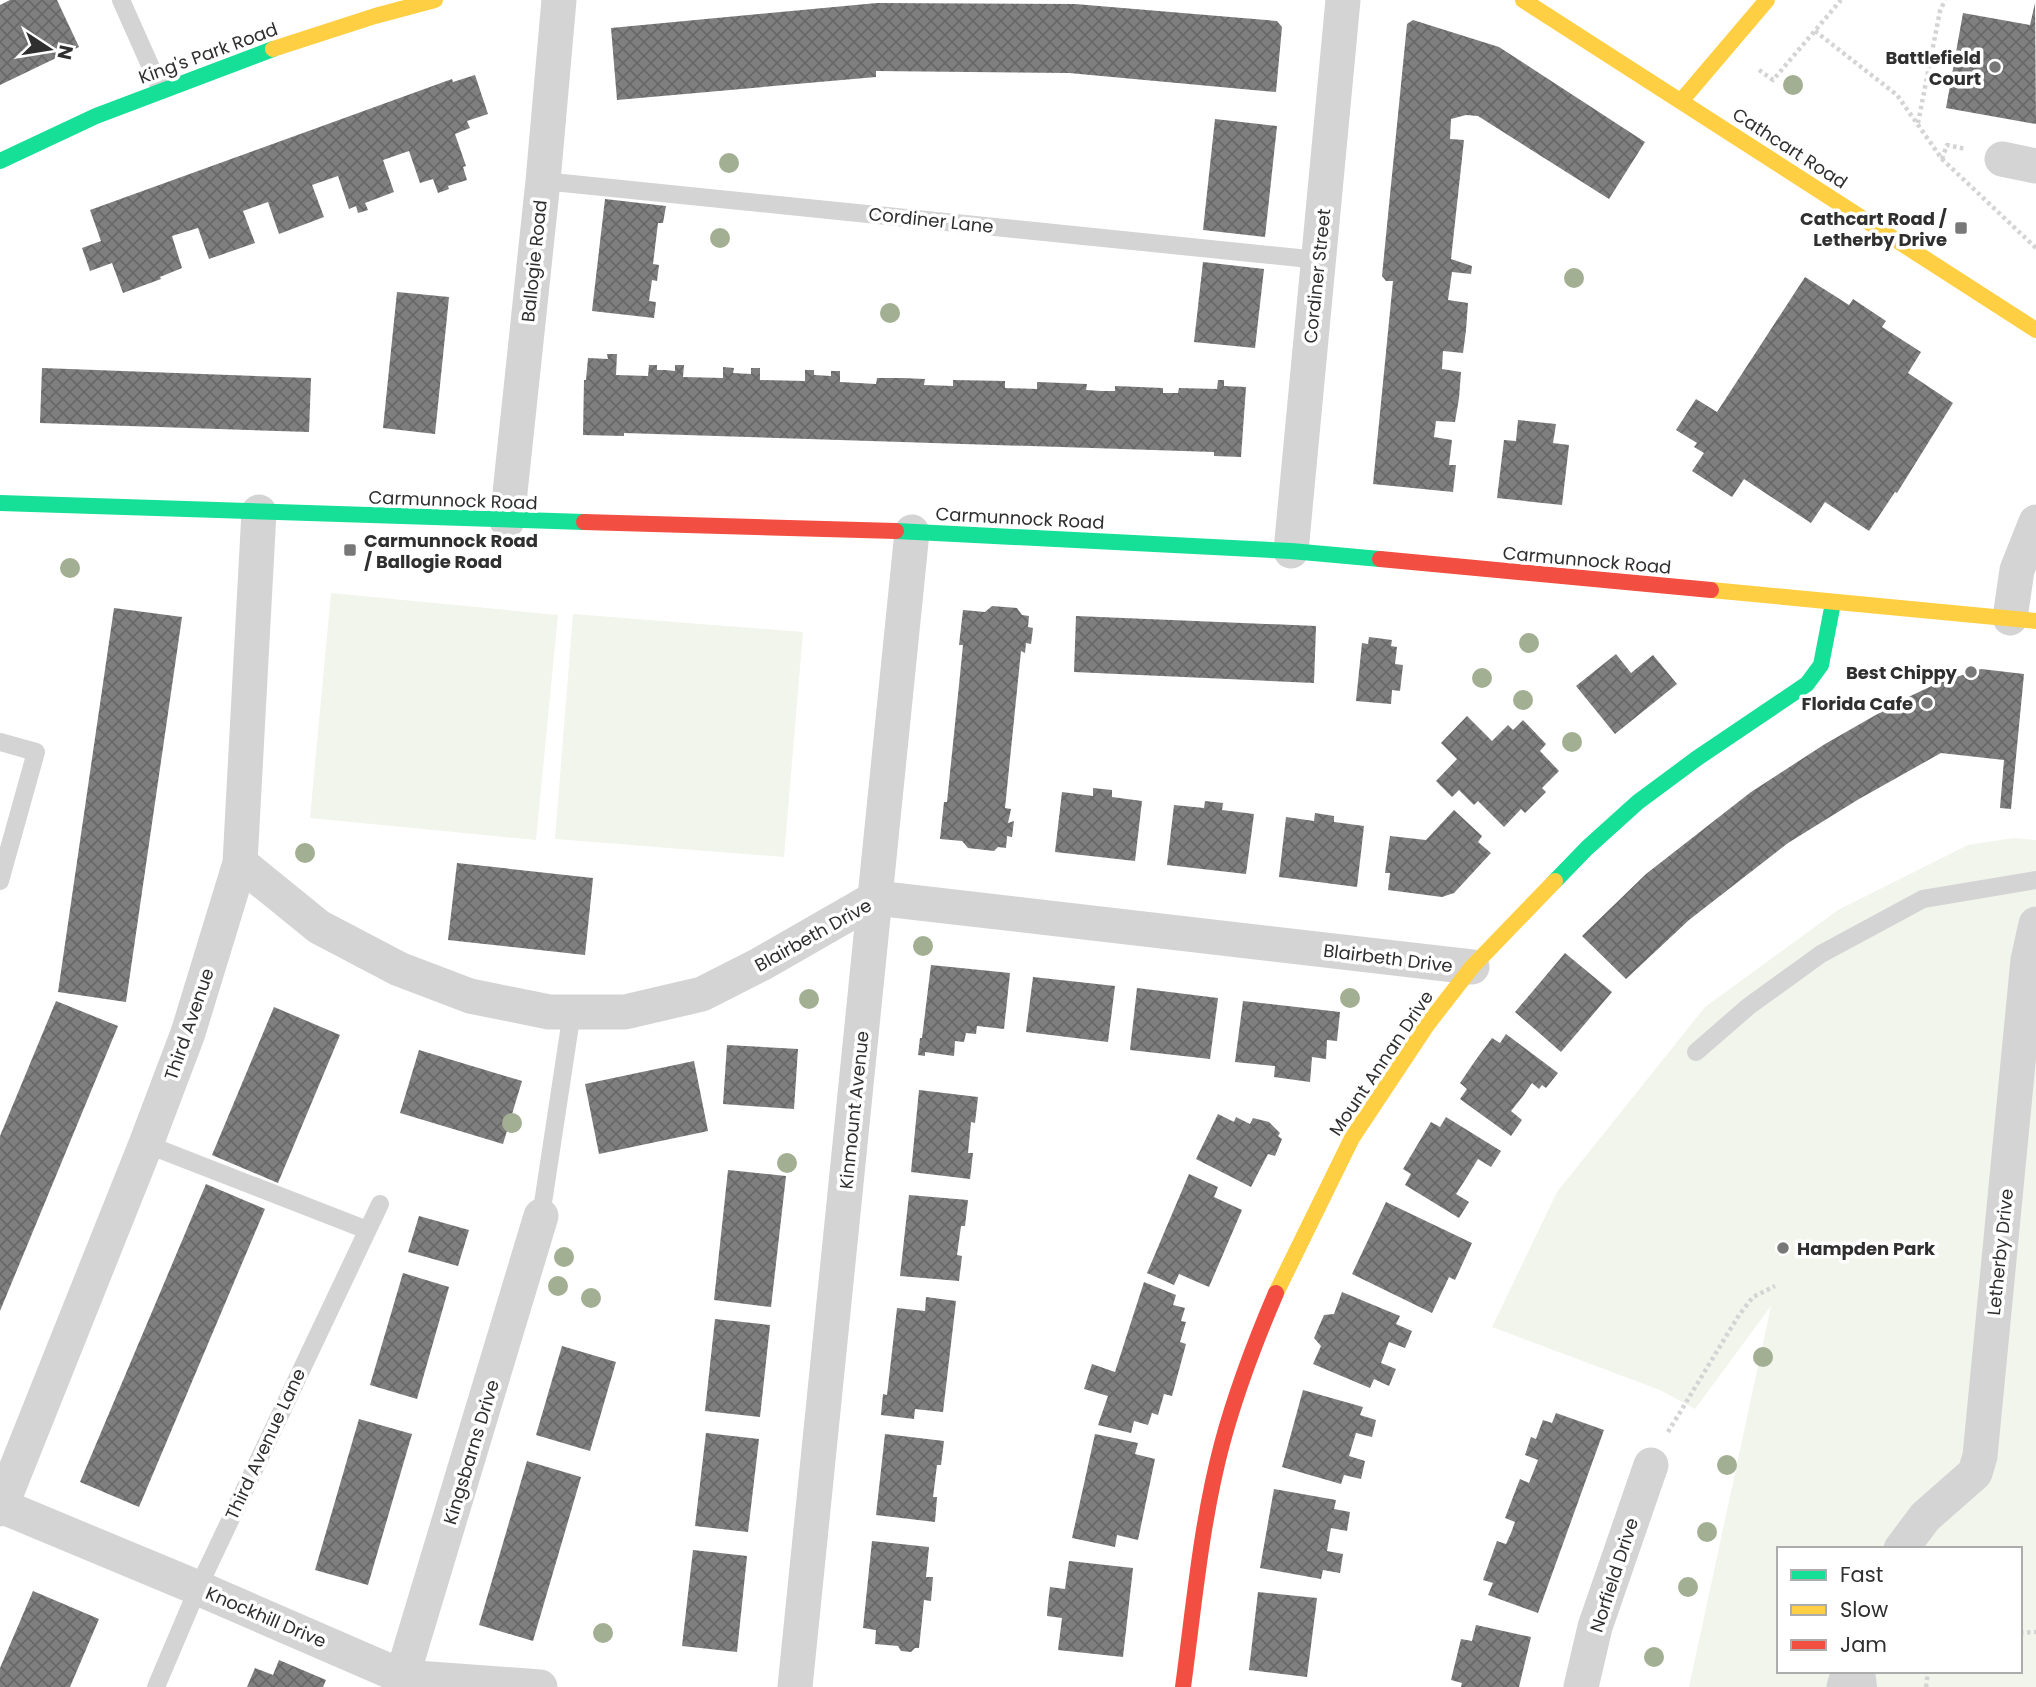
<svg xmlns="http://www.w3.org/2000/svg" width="2036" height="1687" font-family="Poppins,sans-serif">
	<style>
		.grass { fill: #f2f5ec; fill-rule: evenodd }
		.building { fill: url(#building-cross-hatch) }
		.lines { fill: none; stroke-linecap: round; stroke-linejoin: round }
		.path { stroke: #d4d4d4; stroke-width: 4.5; stroke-dasharray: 3.5 3.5; stroke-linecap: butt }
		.lane { stroke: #d4d4d4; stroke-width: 18 }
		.street { stroke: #d4d4d4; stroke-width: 35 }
		.fast { stroke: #16e098; stroke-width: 16 }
		.slow { stroke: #ffcf43; stroke-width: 16 }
		.jam { stroke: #f24e42; stroke-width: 16 }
		.tree { fill: #a3af92 }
		.poi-dot { fill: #787878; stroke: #fff; stroke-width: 2.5 }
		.labels { text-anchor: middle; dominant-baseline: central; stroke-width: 7; stroke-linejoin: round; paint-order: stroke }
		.street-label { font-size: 18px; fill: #2f2f2f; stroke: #fff }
		.poi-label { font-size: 18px; font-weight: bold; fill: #2f2f2f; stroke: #fff; text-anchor: end }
	</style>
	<defs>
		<pattern id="building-cross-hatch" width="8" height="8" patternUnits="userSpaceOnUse" patternTransform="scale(1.75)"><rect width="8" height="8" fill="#7f7f7f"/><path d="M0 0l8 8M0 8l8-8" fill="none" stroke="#686868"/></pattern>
	</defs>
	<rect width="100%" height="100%" fill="#fff"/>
	<g class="grass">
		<path d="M331,593L558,615L536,840L310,818Z"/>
		<path d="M573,614L803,632L784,857L555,839Z"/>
		<path d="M2013,838L2036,840V1687H1689L1771,1306L1695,1409L1660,1390L1492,1327L1557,1192L1705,1007L1838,910L1968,845ZM1779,1549H2020V1671H1779Z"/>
	</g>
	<g class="building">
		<path d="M10,0H57L79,47L0,85V5Z"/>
		<path d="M877,3L1075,4L1277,21L1282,27L1276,92L1069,73L876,71V77L617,100L611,28Z"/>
		<path d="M2035,3L2036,124L1946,108L1963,13L2030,25Z"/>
		<path d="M1413,20L1499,47L1645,142L1609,199L1478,116L1466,115L1451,119L1450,139L1464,140L1451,259L1472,266L1471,274L1452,272L1448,300L1468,303L1466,330L1463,353L1443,351L1442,369L1461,372L1459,398L1455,422L1436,421L1434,437L1452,440L1449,465H1456L1453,492L1373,484L1393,281H1386L1382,276L1407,24Z"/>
		<path d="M475,75L488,114L467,121L470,128L455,134L466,166L463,167L467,180L448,186L449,189L438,193L433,179L420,183L409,151L383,160L394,192L365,203L368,210L358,213L356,206L349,209L338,176L312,185L324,217L279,234L268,202L243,211L255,243L209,259L198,228L172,236L182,268L160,277L161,279L123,293L112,263L90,271L82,248L101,241L90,210L452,79L453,82Z"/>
		<path d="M1215,119L1277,126L1265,237L1203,230Z"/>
		<path d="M605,199L666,206L663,223H658L653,264L659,265L657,281L652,280L649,301L656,302L654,318L592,311Z"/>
		<path d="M1203,262L1264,269L1255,348L1194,342Z"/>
		<path d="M1805,277L1849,305L1853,299L1886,321L1882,327L1921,352L1908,373L1953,403L1897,493L1895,492L1869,531L1825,502L1811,523L1744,479L1732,497L1692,471L1704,453L1694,447L1697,443L1676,430L1696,399L1717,412Z"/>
		<path d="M397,292L449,297L435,434L383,428Z"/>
		<path d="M607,354H617L616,375L648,376L649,365H657V370H665L675,371V365H684L683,377L723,378V367L734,368L733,373L751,374V368H760V380L805,381V370H814V375L831,376V371H840V382L876,384L877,378H902L925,379L924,385L953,386V380L1005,381V388L1037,389V382L1087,384L1086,390L1101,391H1115V386L1163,388V393H1178L1179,388L1217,389L1218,380H1224V386L1246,387L1241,457L1214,456V452L624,433V436L583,435L584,380H586L588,358L608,359Z"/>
		<path d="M42,368L311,378L309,432L40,423Z"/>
		<path d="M1518,420L1556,424L1553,443L1569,445L1562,505L1497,498L1504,440L1516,441Z"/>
		<path d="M992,606L1017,608L1022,615L1029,616L1028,627L1033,628L1031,644L1026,643L1025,653L1021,651L1005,808L1011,809L1008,823L1014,821L1012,837L1007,836L1006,848L998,847L994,851L968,848L962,841L940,839L944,802H947L959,685L963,645H959L963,610L985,612Z"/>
		<path d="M114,608L182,617L126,1002L58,992Z"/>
		<path d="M1076,616L1316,626L1314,683L1074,672Z"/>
		<path d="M1369,637L1392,640L1391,646L1397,647L1395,664L1403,665L1400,691L1392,690L1391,704L1356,701L1362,643L1368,644Z"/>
		<path d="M1616,654L1631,673L1653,655L1677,684L1615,734L1576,686Z"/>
		<path d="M1981,669L2024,674L2011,809L2000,808L2004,760L1941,753L1859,799L1788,843L1689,920L1626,979L1582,936L1646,874L1751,792L1825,744L1902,700L1938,683Z"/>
		<path d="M1467,716L1492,741L1508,725L1513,730L1523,720L1546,744L1540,751L1559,771L1542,788L1546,792L1525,813L1521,809L1504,827L1478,801L1474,805L1459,790L1452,797L1436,781L1457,759L1441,743Z"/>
		<path d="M1093,788L1112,790V797L1142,801L1135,861L1055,852L1062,792L1093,796Z"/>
		<path d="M1205,801L1223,803L1222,810L1254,814L1246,874L1167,865L1174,805L1204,808Z"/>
		<path d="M1454,810L1482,836L1478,842L1491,853L1454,893L1442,897L1388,890L1390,873H1385L1390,836L1426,840Z"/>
		<path d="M1315,813L1334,816V822L1364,826L1357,887L1279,877L1286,817L1314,821Z"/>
		<path d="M457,863L593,878L585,955L448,940Z"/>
		<path d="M1565,953L1612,992L1561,1052L1515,1012Z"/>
		<path d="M931,965L1010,973L1004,1029L977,1026L976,1034L966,1033L964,1042L955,1041L954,1056L925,1052V1056L918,1055L920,1038H922Z"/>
		<path d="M1033,977L1115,986L1108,1042L1026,1032Z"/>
		<path d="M1137,988L1218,998L1210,1059L1130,1050Z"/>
		<path d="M56,1001L118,1026L0,1311V1136Z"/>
		<path d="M1243,1001L1340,1012L1337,1041L1327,1040L1326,1059L1312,1057L1310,1082L1274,1077L1275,1066L1235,1062Z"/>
		<path d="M274,1007L340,1035L278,1183L212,1155Z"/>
		<path d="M1506,1034L1558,1073L1546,1088L1542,1085L1539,1089L1532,1083L1523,1096L1511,1111L1522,1120L1511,1136L1460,1099L1467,1089L1460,1083L1475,1061L1492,1038L1500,1043Z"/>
		<path d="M727,1045L798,1049L794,1109L723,1104Z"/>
		<path d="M419,1050L522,1081L503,1144L400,1113Z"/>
		<path d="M694,1061L708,1131L599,1154L585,1084Z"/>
		<path d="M919,1090L978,1097L975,1123L971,1122L968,1153H973L970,1179L911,1172Z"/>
		<path d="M1218,1114L1234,1122L1236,1117L1250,1124L1253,1118L1269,1122L1280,1133L1278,1136L1282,1139L1275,1156L1268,1154L1251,1187L1196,1159Z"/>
		<path d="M1446,1117L1501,1151L1491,1167L1478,1159L1467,1177L1456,1194L1469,1202L1459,1218L1405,1185L1411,1174L1403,1169L1431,1122L1440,1127Z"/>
		<path d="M728,1170L786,1176L771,1307L714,1300Z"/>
		<path d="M1189,1174L1218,1187L1214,1197L1242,1210L1209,1287L1179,1274L1174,1285L1147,1273Z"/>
		<path d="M206,1184L265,1209L139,1507L80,1482Z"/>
		<path d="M909,1195L968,1200L965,1226H961L957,1255L962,1256L959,1281L900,1276Z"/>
		<path d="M1386,1202L1472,1243L1455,1280L1449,1277L1432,1313L1352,1274Z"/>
		<path d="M419,1216L469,1230L458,1266L408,1252Z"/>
		<path d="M403,1273L449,1287L417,1399L370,1385Z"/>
		<path d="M1144,1282L1176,1295L1173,1305L1185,1308L1181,1321L1186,1322L1180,1342L1186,1344L1172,1396L1164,1394L1158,1415L1152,1413L1148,1425L1134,1421L1131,1433L1098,1425L1108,1396L1084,1389L1092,1364L1115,1372Z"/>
		<path d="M1342,1292L1400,1316L1396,1324L1412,1331L1405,1348L1389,1342L1381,1363L1396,1369L1389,1386L1374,1379L1370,1388L1313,1364L1321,1346L1314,1338L1324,1315L1334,1314Z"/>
		<path d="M926,1297L956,1301L943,1412L915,1409L914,1419L881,1415L883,1394L887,1395L897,1308L925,1311Z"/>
		<path d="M715,1319L770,1325L760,1417L705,1411Z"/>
		<path d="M562,1346L616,1362L590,1451L536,1435Z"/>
		<path d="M1303,1390L1363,1407L1360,1415L1376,1420L1372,1437L1356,1433L1349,1456L1365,1461L1361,1479L1344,1475L1341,1484L1282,1467Z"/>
		<path d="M1556,1413L1604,1430L1538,1613L1488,1595L1493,1583L1483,1580L1497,1541L1506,1544L1511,1533L1515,1522L1505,1518L1520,1479L1529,1483L1538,1460L1525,1455L1531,1437L1536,1439L1543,1420L1552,1423Z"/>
		<path d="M359,1419L412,1434L368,1585L315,1570Z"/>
		<path d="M706,1433L759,1439L748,1532L695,1526Z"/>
		<path d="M885,1434L944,1441L941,1465H937L933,1497H937L935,1522L876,1515Z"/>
		<path d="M1095,1434L1138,1443L1135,1454L1155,1459L1138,1540L1117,1535L1115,1547L1072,1538Z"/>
		<path d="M527,1461L581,1477L533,1641L479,1625Z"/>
		<path d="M1274,1489L1336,1500L1334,1509L1350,1512L1347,1531L1331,1528L1329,1539L1327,1551L1343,1554L1340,1573L1323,1570L1321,1579L1260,1568Z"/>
		<path d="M872,1541L929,1547L926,1577H933L931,1601L924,1600L919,1648H915L911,1652L901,1651L898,1646L875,1644L876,1630L863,1628Z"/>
		<path d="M693,1550L747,1556L737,1652L682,1646Z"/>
		<path d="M1069,1561L1133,1568L1123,1657L1058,1650L1062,1618L1047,1616L1048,1603L1050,1587L1065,1589Z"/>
		<path d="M33,1591L99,1619L70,1687H0V1668Z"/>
		<path d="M1258,1592L1317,1598L1307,1677L1249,1670Z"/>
		<path d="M1476,1625L1531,1637L1519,1687H1461L1462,1683L1451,1680L1461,1639L1472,1641Z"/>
		<path d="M279,1660L326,1680L323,1687H247L255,1668L273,1675Z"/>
	</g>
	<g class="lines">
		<g class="path">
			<path d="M1815,31L1897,95L1942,159L2036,248"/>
			<path d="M1759,70L1773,80L1841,0"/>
			<path d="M1918,123L1940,11L1945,0"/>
			<path d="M1942,159L1947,145L1966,149"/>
			<path d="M1668,1432L1739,1315L1753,1297L1775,1286"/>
			<path d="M2020,1633L2036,1632"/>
			<path d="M1926,1687L1928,1671"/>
		</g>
		<g class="lane">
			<path d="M121,0L161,90"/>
			<path d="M543,181L1319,260"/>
			<path d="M0,742L36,752L0,881"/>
			<path d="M1696,1052L1749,1006L1821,954L1923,899L2036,880"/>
			<path d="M146,1144L367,1230"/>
			<path d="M541,1216L572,1012"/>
			<path d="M1866,1671L1868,1687"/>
			<path d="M156,1687L198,1588L380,1204"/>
		</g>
		<g class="street">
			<path d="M2002,159L2036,166"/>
			<path d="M507,521L543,181L559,0"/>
			<path d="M1291,551L1343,0"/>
			<path d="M2010,618L2017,570L2036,522"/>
			<path d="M240,863L319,927L399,969L470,996L549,1012H625L702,994L761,964L876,898L1472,967"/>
			<path d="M1,1506L198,1588L403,1677L540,1687"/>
			<path d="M0,1509L146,1144L188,1033L240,863L259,512"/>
			<path d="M1901,1549L1925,1517L1975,1473L1980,1456L2028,960L2036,924"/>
			<path d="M399,1687L541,1216"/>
			<path d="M795,1687L912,532"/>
			<path d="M1581,1687L1595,1627L1651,1465"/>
			<path d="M1844,1687L1849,1671"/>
		</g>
		<g class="fast">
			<path d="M0,161L96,116L273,49"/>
			<path d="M0,503L584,522"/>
			<path d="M896,531L1291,551L1380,559"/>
			<path d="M1555,881L1587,848L1638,802L1696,759L1807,684L1821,665L1833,603"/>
		</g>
		<g class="slow">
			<path d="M1523,0L2036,330"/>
			<path d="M273,49L375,16L435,0"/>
			<path d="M1682,100L1767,0"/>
			<path d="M1711,590L2036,621"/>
			<path d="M1276,1293L1352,1138L1427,1025L1472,967L1555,881"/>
		</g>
		<g class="jam">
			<path d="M584,522L896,531"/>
			<path d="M1380,559L1711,590"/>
			<path d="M1183,1687C1194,1606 1201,1523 1222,1444C1236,1392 1255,1342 1276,1293"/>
		</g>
	</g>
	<g class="tree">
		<circle cx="1793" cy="85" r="10"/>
		<circle cx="729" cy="163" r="10"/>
		<circle cx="720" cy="238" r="10"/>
		<circle cx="1574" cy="278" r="10"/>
		<circle cx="890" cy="313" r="10"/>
		<circle cx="70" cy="568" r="10"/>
		<circle cx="1529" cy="643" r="10"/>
		<circle cx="1482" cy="678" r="10"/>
		<circle cx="1523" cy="700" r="10"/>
		<circle cx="1572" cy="742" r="10"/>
		<circle cx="305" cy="853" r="10"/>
		<circle cx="923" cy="946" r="10"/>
		<circle cx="1350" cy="998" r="10"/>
		<circle cx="809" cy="999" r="10"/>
		<circle cx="512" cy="1123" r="10"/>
		<circle cx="787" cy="1163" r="10"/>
		<circle cx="564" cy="1257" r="10"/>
		<circle cx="558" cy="1286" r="10"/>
		<circle cx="591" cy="1298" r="10"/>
		<circle cx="1763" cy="1357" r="10"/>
		<circle cx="1727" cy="1465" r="10"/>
		<circle cx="1707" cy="1532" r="10"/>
		<circle cx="1688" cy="1587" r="10"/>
		<circle cx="603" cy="1633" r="10"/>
		<circle cx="1654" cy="1657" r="10"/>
	</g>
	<g class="poi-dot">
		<circle cx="1995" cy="67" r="7"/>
		<rect x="1954" y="221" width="14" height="14" rx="3.5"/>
		<rect x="343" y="543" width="14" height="14" rx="3.5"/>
		<circle cx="1971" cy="672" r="7"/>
		<circle cx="1927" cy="703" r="7"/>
		<circle cx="1783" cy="1248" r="7"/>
	</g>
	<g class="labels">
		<g class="street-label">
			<text transform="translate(208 53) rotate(-20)">King's Park Road</text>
			<text transform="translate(1790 148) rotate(33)">Cathcart Road</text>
			<text transform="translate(931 220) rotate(6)">Cordiner Lane</text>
			<text transform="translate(534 261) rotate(-84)">Ballogie Road</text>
			<text transform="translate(1317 276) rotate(-84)">Cordiner Street</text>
			<text transform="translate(453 500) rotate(2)">Carmunnock Road</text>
			<text transform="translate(1020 518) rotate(3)">Carmunnock Road</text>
			<text transform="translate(1587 560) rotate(5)">Carmunnock Road</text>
			<text transform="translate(813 935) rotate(-29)">Blairbeth Drive</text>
			<text transform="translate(1388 958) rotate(7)">Blairbeth Drive</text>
			<text transform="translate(189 1024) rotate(-71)">Third Avenue</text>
			<text transform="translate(1381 1063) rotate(-56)">Mount Annan Drive</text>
			<text transform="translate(854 1110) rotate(-84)">Kinmount Avenue</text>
			<text transform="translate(2000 1252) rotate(-84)">Letherby Drive</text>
			<text transform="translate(265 1444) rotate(-65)">Third Avenue Lane</text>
			<text transform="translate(471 1452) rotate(-73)">Kingsbarns Drive</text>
			<text transform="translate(1614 1575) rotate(-72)">Norfield Drive</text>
			<text transform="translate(266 1617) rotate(23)">Knockhill Drive</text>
		</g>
		<g class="poi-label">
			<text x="1981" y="57">Battlefield<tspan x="1981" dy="21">Court</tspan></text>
			<text x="1947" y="218">Cathcart Road /<tspan x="1947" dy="21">Letherby Drive</tspan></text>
			<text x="364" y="540" text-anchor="start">Carmunnock Road<tspan x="364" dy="21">/ Ballogie Road</tspan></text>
			<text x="1957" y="672">Best Chippy</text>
			<text x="1913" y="703">Florida Cafe</text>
			<text x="1797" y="1248" text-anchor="start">Hampden Park</text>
		</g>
	</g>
	<rect x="1777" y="1547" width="245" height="126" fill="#ffffff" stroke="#acacac" stroke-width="2"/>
	<rect x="1791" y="1570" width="35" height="10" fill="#16e098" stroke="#acacac" stroke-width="2"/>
	<text x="1840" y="1582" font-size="21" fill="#2f2f2f">Fast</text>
	<rect x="1791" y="1605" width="35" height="10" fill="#ffcf43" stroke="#acacac" stroke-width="2"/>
	<text x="1840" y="1617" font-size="21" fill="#2f2f2f">Slow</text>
	<rect x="1791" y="1640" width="35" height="10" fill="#f24e42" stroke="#acacac" stroke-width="2"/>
	<text x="1840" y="1652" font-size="21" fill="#2f2f2f">Jam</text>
	<g transform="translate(49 49) rotate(102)" stroke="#ffffff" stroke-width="5" paint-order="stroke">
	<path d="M0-5L12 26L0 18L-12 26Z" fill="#2f2f2f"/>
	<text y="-10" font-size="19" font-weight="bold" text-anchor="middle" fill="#2f2f2f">N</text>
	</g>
</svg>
